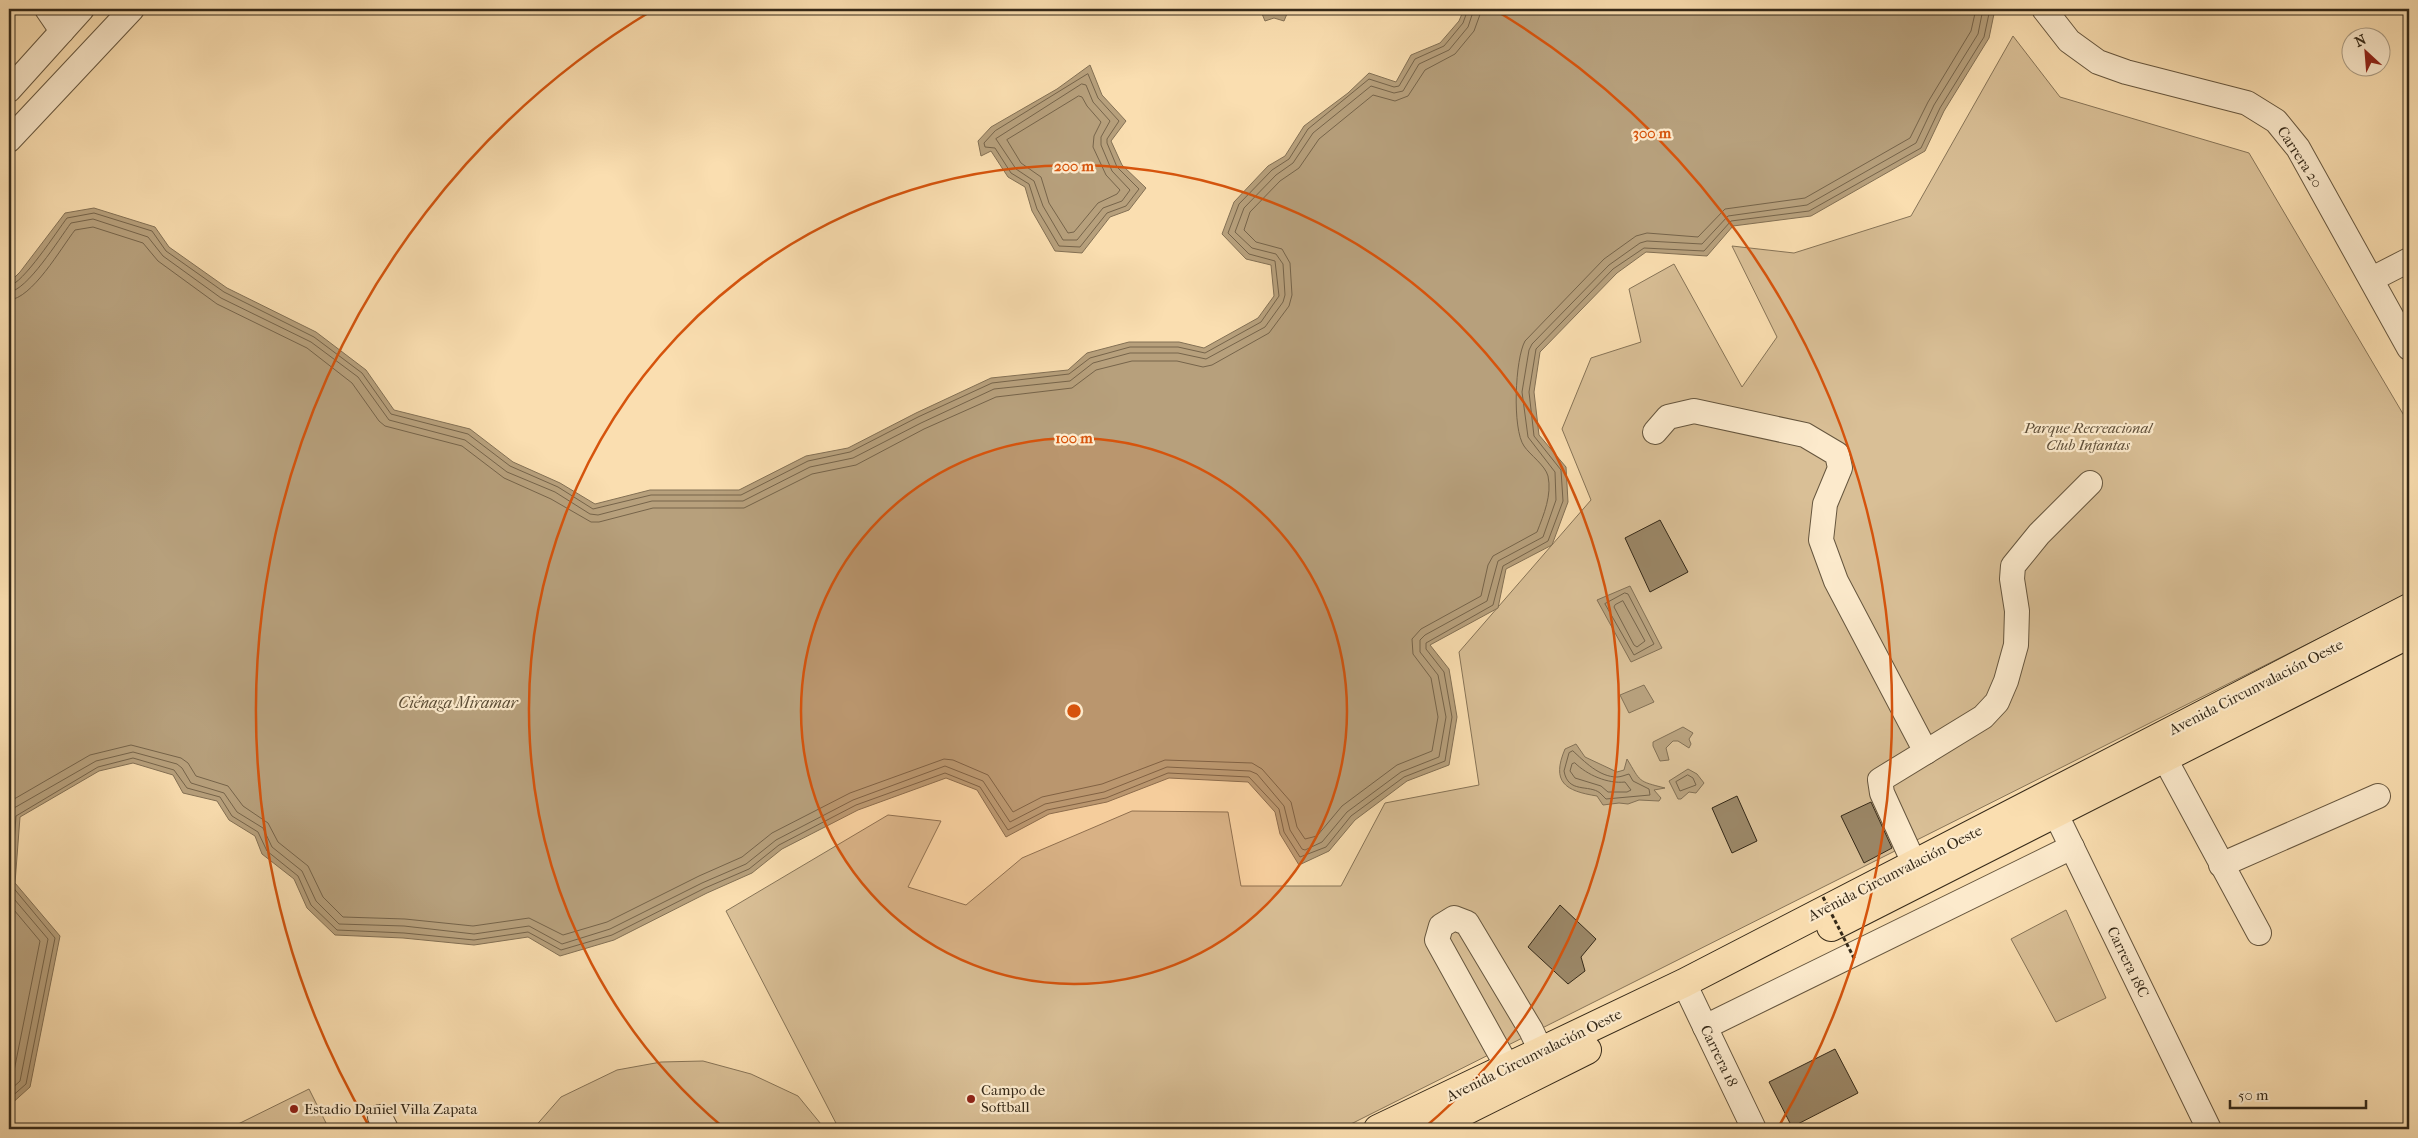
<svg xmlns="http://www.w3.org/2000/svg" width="2418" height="1138" font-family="'IM FELL French Canon',serif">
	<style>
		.green { fill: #d9bf96; stroke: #877457 }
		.water { fill: #b7a07c; stroke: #837054 }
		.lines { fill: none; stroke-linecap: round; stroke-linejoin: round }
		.shore { stroke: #76644a; stroke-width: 1 }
		.building { fill: #9b8767; stroke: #352918 }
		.minor-casing { stroke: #66563e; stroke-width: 26 }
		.major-casing { stroke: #352918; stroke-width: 30 }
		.minor { stroke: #fceacc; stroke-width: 24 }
		.major { stroke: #fadeb0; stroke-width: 28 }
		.path-bridge { stroke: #352918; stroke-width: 3; stroke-dasharray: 4 2.5; stroke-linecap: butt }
		.ring { fill: none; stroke: #d6540d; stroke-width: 2.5 }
		.poi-dot { fill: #8f2418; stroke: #fceacc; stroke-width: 2 }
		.labels { text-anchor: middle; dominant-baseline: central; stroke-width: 4.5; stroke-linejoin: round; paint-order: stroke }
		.street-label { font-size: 15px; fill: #352918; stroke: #fceacc }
		.park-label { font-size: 15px; font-style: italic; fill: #5e4e38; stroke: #fceacc }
		.poi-label { font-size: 15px; fill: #352918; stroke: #fceacc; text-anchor: start }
		.water-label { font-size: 16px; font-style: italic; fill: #5c4d36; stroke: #fceacc }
		.centre { fill: #d6540d; stroke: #fceacc; stroke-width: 2.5 }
		.ring-label { font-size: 15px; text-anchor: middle; font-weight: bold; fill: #d6540d; stroke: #fceacc; stroke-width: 4.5; stroke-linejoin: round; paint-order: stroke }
	</style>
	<rect width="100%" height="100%" fill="#fadeb0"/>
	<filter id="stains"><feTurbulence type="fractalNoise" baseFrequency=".004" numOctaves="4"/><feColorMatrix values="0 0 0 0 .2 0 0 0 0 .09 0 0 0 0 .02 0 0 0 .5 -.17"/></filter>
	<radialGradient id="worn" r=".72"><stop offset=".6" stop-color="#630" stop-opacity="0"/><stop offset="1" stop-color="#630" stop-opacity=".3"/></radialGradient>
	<g class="green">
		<path d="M2013,36L2060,97L2249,153L2409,424V593L1341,1129H839L726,911L888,815L941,821L908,887L966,905L1022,858L1132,811L1228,812L1241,886H1341L1385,803L1479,785L1459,652L1591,500L1562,429L1591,358L1641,342L1629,289L1674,264L1742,387L1777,337L1732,246L1794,253L1911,216Z"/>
		<path d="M2066,910L2106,998L2056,1022L2011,939Z"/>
		<path d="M703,1061L751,1074L798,1096L825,1129H533L561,1097L617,1070L661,1062Z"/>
		<path d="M309,1089L329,1129H228Z"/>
	</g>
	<g class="water">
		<path d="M1260,9H1289L1284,21L1274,18L1265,21Z"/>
		<path d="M1464,9H1995L1989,38L1944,111L1925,151L1811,216L1733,226L1707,256L1646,252L1617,273L1540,352L1534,392L1539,435L1566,467L1568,502L1552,545L1506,569L1498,608L1430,645L1449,669L1457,717L1449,765L1407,781L1355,820L1329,851L1299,865L1280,834L1275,812L1248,782L1169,778L1107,802L1049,814L1006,837L977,790L946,778L858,810L782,849L752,873L707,893L614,940L560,956L528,937L474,945L403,938L335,935L307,908L294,879L262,854L255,836L229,820L217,801L183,793L173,775L133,763L99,771L20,817L15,883L60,936L30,1087L9,1106V283L20,272L65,213L94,208L155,227L169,247L227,288L316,332L366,370L394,410L470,429L513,462L560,483L595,504L650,490H739L806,456L848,448L916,413L991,378L1068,370L1087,353L1129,342H1179L1204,348L1258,318L1274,296L1271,265L1246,259L1222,234L1234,202L1268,166L1285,156L1304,126L1348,93L1369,73L1396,82L1411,55L1440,43L1459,21Z"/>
		<path d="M1090,65L1102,95L1126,121L1111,141L1122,165L1146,188L1129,210L1110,217L1082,253L1055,251L1032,211L1025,187L1008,177L991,151L981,156L978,141L991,127L1057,89Z"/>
		<path d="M1630,586L1662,648L1631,662L1597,600Z"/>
		<path d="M1644,685L1654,702L1629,713L1620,695Z"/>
		<path d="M1683,727L1693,733L1689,739L1691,744L1689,748L1678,741H1673L1666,748L1669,760L1660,761L1653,746V742Z"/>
		<path d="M1576,744L1585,757L1617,772L1624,770L1627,759C1641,782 1637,781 1665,788L1654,790L1661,798L1659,801L1639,800L1628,804L1619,803L1603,805L1597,796C1565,791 1551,782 1565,749Z"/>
		<path d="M1688,769L1697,774L1704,783L1696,793L1689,792L1681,799H1678L1669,781Z"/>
	</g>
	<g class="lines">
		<g class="shore">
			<path d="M1088,74L1098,98L1119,121L1107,139V143L1117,167L1139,189L1126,206L1107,213L1080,247L1059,246L1037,209L1029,184L1011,173L995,148L985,147L984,143L995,131Z"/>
			<path d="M1082,84L1086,85L1093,102L1110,121L1101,137V145L1112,171L1130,190L1122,201L1103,208L1077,240H1063L1043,206L1034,181L1016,169L996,139Z"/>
			<path d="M1079,96L1082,97L1087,106L1101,122L1094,136L1093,147L1106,175L1120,190L1117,194L1098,203L1074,232L1068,233L1049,203L1041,177L1021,163L1007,140Z"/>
			<path d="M9,286C23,284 57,231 67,218L94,213L152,231L166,251L224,292L314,337L362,373L391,414L468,434L510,466L558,487L593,509L651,495H741L808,461L850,452L918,417L992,383L1069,374L1090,358L1130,347H1178L1205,353L1261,322L1279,296L1275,261L1249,254L1228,233L1239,204L1272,170L1289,159L1308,129L1369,79L1394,87L1399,86L1415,59L1444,46L1463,23L1468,9"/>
			<path d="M9,292C27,291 59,239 71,223L93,219L148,237L163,256L221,298L311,342L358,377L389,420L465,440L507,472L555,492L590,514L598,515L652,501H743L810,467L853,458L921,423L994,389L1070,381L1093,363L1130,353H1178L1206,359L1265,327L1283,302L1285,295L1283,264L1276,254L1252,248L1235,232L1244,208L1276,175L1293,163L1313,133L1371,86L1394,93L1403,91L1419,64L1449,50L1468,27L1474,9"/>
			<path d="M9,300C32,299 61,248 75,230L93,227L143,243L158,261L217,304L307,348L352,383L379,421L385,426L462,446L504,478L551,499L591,522H599L653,508H744L812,474L856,465L924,429L996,397L1072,388L1096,370L1132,361H1177L1203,367L1212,365L1269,333L1289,306L1292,295L1290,263L1282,249L1256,242L1244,230L1250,212L1280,181L1299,168L1319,139L1373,95L1395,101L1408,96L1425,70L1455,54L1474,31L1482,9"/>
			<path d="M1625,593L1628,594L1654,644L1634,655L1605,604Z"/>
			<path d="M1623,601L1645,641L1637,647L1634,645L1614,607L1615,605Z"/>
			<path d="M1573,751C1584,761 1599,777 1617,777C1621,777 1625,775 1629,774L1633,781L1649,789L1650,795L1606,799C1604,797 1602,795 1600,793C1589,784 1568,794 1564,771L1569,753Z"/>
			<path d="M1575,763C1587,775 1608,784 1625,782L1631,790L1627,792H1608L1601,786L1575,778L1570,771L1572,764Z"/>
			<path d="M1688,775L1693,778L1696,785L1680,791L1676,782Z"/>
			<path d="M9,802L90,755L131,745L181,758L188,763L196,776L228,786L243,806L268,823L278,842L308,866L323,897L343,917L405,919L473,926L529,918L563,935L607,922L699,876L742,857L772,833L850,793L944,759L953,760L988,775L1013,812L1042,797L1102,784L1165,760L1252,763L1262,769L1291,802L1297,827L1305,839L1317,836L1342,806L1397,765L1432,751L1438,717L1431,678L1413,654L1412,639L1421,629L1481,596L1488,565L1493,556L1537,532C1544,514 1552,495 1548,476C1545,465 1530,455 1524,446C1512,429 1515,359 1525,341L1604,259L1636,236L1647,233L1698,237L1725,209L1805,198L1910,138L1928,102L1971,31L1976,9"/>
			<path d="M9,823L10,814L14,808L96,761L133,752L177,764L182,768L191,783L224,793L237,812L263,828L272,847L302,871L316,901L339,924L404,926L474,934L529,926L562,944L610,929L702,883L746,864L776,840L853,800L945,766L983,781L1010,822L1045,804L1104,792L1167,767L1250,771L1257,774L1284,806L1290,830L1302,849L1305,850L1322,842L1347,812L1401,772L1439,757L1446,717L1438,675L1420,652V640L1425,635L1487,601L1498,561L1543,537L1556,500L1555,472L1528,437L1522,392L1529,350L1532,344L1609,265L1640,243L1647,241L1702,244L1728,216L1807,205L1916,143L1934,105L1978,34L1983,9"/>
			<path d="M9,893L48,939L20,1081L9,1091"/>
			<path d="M9,904L40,941L13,1076L9,1081"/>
			<path d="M9,1099L26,1084L55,938L11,885L16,816L98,767L133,758L174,770L187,788L220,797L232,816L258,832L267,851L298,876L311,905L337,930L404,933L474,940L528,932L561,950L612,935L705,888L749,869L779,845L856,805L945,773L980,787L1008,830L1047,810L1106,798L1168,773L1249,777L1279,809L1284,832L1300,857L1326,847L1351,816L1404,777L1445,761L1452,717L1444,672L1426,649V643L1493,605L1503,566L1548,541L1563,501L1561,470L1534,436L1529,392L1536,349L1613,269L1644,248L1704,251L1731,221L1809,211L1921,148L1940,108L1984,37L1990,9"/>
		</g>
	</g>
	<g class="building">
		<path d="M1660,520L1688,572L1650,592L1625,538Z"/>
		<path d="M1737,796L1757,841L1732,853L1712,808Z"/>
		<path d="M1871,802L1892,848L1864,863L1841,816Z"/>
		<path d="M1560,905L1596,939L1581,957L1585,971L1568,984L1528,947Z"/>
		<path d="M1835,1049L1858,1093L1792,1127L1769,1082Z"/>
	</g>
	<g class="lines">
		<defs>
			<g id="minor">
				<path d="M47,9L62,31"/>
				<path d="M2044,9L2069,41L2098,62L2126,72L2247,103L2276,121L2298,148L2409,348"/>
				<path d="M9,90L82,9"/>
				<path d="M9,140L132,9"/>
				<path d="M2372,279L2409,260"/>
				<path d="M1655,432L1668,417L1694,411L1805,435L1837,454L1840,468L1825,504L1821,540L1836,581L1926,752"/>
				<path d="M2165,759L2259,933"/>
				<path d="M2047,796L2209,1129"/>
				<path d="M1914,863L1882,793L1880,780L1983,717L1997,702L2006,681L2016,645L2017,611L2012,579L2013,566L2039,534L2090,483"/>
				<path d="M2221,865L2378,796"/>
				<path d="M1684,983L1754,1129"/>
				<path d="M1705,1027L2072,847"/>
				<path d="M1508,1068L1437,940L1441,926L1454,918L1467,923L1531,1030L1541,1051"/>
				<path d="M380,1117L386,1129"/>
			</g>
			<g id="major">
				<path d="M1831,927L2409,634"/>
				<path d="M1378,1129L1684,983L2409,608"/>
				<path d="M1429,1129L1587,1050"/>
			</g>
		</defs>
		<use href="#minor" class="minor-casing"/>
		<use href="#major" class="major-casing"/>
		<use href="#minor" class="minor"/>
		<use href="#major" class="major"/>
		<path class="path-bridge" d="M1823,897L1855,960"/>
	</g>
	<circle cx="1074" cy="711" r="273" fill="#d6540d" fill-opacity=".12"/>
	<g class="ring">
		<circle cx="1074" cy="711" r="273"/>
		<path d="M724 1128A545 545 0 1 1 1424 1128"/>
		<path d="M369 1126A818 818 0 0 1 653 10M1495 10A818 818 0 0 1 1779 1126"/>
	</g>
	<g class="poi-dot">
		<circle cx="971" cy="1099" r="5"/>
		<circle cx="294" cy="1109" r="5"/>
	</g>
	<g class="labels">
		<g class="street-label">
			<text transform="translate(2300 157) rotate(57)">Carrera 20</text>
			<text transform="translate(2256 687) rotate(-27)">Avenida Circunvalación Oeste</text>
			<text transform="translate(1895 873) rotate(-27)">Avenida Circunvalación Oeste</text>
			<text transform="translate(2128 962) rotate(64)">Carrera 18C</text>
			<text transform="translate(1534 1055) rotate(-26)">Avenida Circunvalación Oeste</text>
			<text transform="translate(1719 1056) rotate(64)">Carrera 18</text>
		</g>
		<g class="park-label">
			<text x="2088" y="428">Parque Recreacional<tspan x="2088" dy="17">Club Infantas</tspan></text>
		</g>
		<g class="poi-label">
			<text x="981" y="1090">Campo de<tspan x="981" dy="17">Softball</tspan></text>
			<text x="304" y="1109">Estadio Daniel Villa Zapata</text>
		</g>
		<g class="water-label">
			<text x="458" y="702">Ciénaga Miramar</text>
		</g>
	</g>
	<circle cx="1074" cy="711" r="8" class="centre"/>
	<g class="ring-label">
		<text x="1652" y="138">300 m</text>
		<text x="1074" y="171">200 m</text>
		<text x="1074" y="443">100 m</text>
	</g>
	<rect width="2418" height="1138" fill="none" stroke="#fadeb0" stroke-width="30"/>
	<rect x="10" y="10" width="2398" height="1118" fill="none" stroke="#352918" stroke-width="2.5"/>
	<rect x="15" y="15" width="2388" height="1108" fill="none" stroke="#352918"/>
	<g transform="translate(2366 52) rotate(334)"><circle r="24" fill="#fceacc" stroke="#ac9d84"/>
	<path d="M0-4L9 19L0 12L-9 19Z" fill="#8f2418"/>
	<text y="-8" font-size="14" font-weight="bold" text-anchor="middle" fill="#352918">N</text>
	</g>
	<path d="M2230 1100v8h136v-8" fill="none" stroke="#352918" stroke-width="2.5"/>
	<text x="2238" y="1100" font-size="15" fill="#352918" stroke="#fceacc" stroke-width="4" paint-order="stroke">50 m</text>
	<rect width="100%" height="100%" filter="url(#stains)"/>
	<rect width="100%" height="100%" fill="url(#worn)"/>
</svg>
